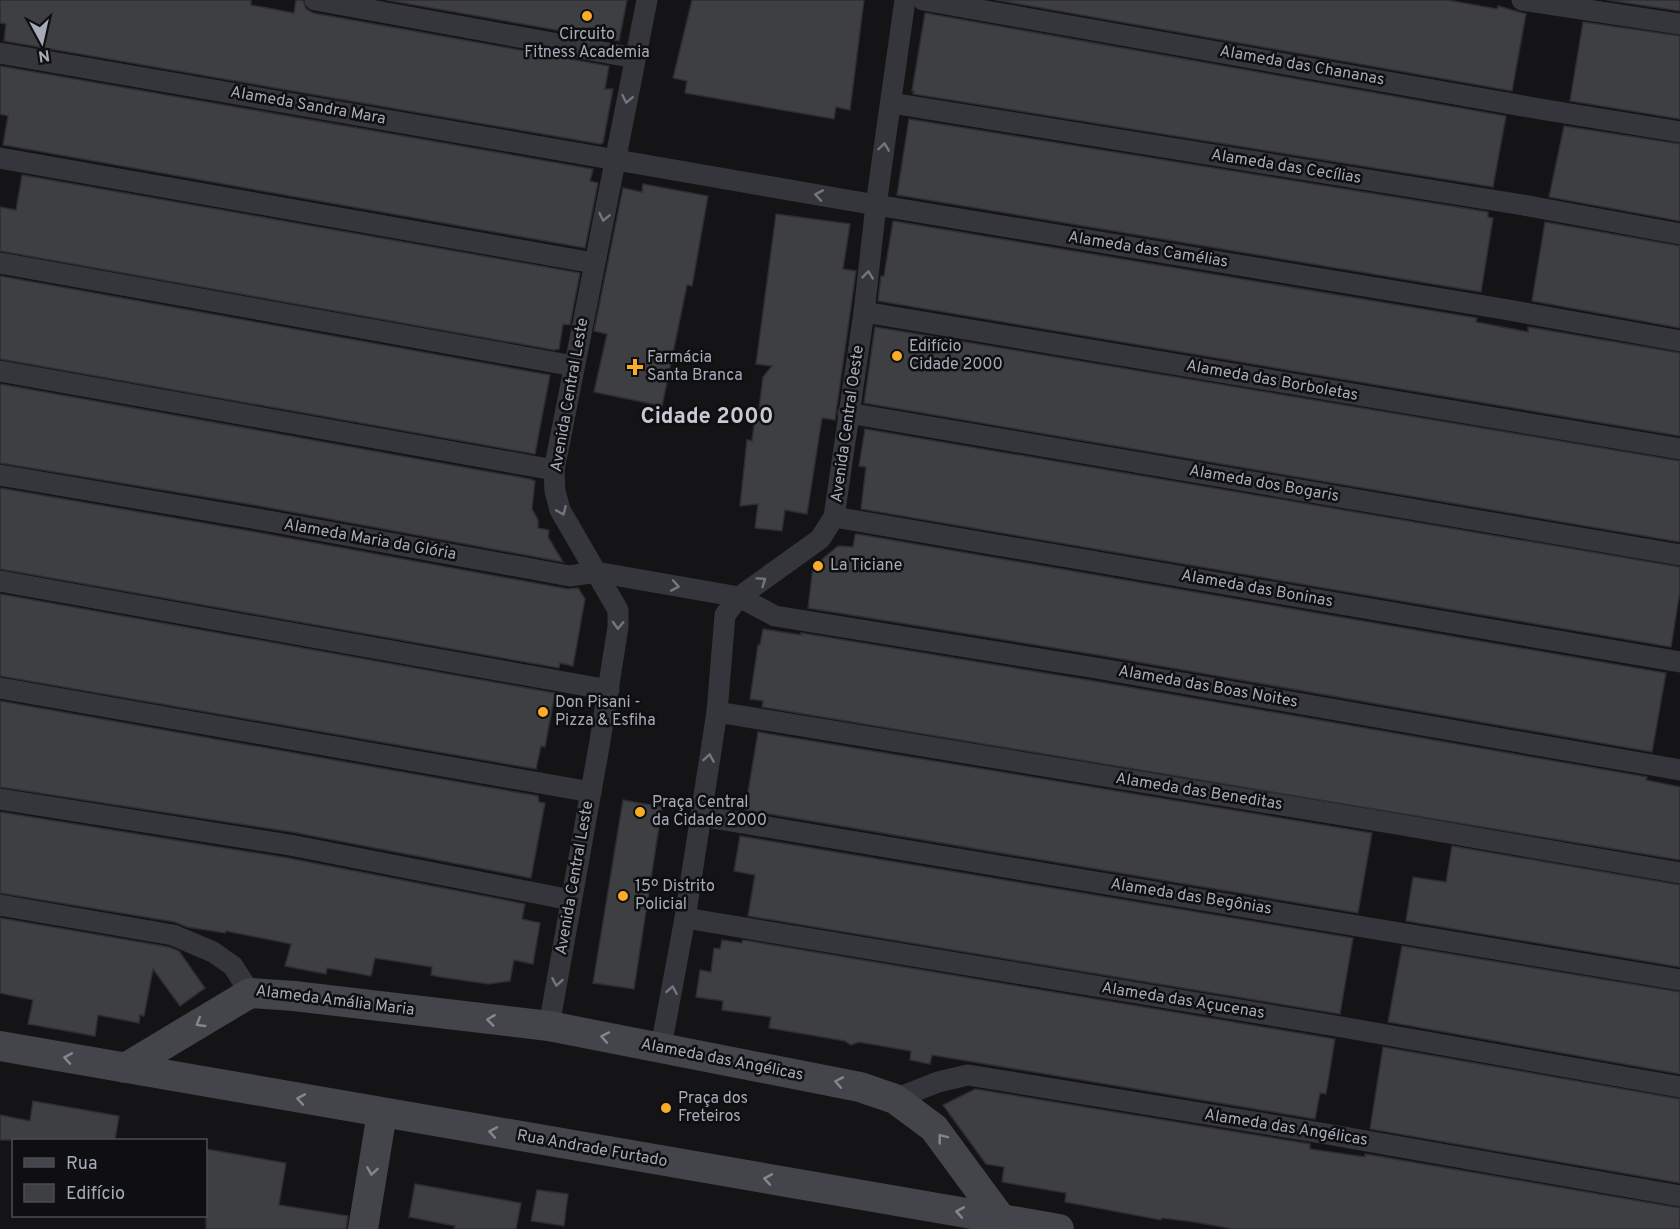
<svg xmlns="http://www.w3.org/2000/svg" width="1680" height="1229" font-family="Overpass,sans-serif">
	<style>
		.building { fill: #3e3f43; stroke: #2e2e32; stroke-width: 1.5 }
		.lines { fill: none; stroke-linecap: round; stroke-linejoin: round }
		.street { stroke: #35363b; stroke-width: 21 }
		.secondary { stroke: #43454b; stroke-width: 30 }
		.oneway { stroke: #73767f }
		.oneway2 { stroke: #838791 }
		.poi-dot { fill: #faab28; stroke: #0f0f11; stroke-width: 2 }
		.labels { text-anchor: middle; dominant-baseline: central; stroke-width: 5; stroke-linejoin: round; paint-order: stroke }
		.poi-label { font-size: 16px; fill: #a5abb7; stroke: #0f0f11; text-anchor: start }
		.street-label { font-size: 16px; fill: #a5abb7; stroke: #0f0f11 }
		.district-label { font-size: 22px; font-weight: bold; fill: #c7cad3; stroke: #0f0f11 }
	</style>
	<rect width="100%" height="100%" fill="#141416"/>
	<g class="building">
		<path d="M0,0H251V5L294,13L296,0H303L306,9L313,13L609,66L605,89H613L603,143L600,144L4,41L6,24L0,23Z"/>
		<path d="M386,0H627L619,41Z"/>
		<path d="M692,0H864L850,110L836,107L834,119L685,93L687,81L673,78Z"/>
		<path d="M996,0H1447L1497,9L1498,6L1526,14L1512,91Z"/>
		<path d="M1607,0H1680V11Z"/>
		<path d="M925,13L1506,116L1493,187L913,94L914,91H912Z"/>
		<path d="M1583,22L1680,36V119L1570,101Z"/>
		<path d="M0,66L593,169L590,181L598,183L585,248L3,145L8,116L0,114Z"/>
		<path d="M909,119L1488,212V217L1493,218L1481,292L897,195Z"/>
		<path d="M1564,126L1680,144V221L1549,197Z"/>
		<path d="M22,175L580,273L570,325L563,324L559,349L554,350L0,251V207L16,210Z"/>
		<path d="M643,184L708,196L692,286L687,285L662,406L594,392L607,334L594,331L623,188L642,192Z"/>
		<path d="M776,214L850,224L843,269L856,271L835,420L822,418L807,514L785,510L782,531L755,528L758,504L740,506L747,440L752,441L756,409H759L763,377L772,366L756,364Z"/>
		<path d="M893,221L1477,318L1476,322L1528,332V327L1680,353V436L878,301L881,276H884Z"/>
		<path d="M1545,222L1680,246V328L1532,301Z"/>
		<path d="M0,276L550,375L535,454L0,359Z"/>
		<path d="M875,327L1680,461V542L864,403Z"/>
		<path d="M0,384L530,479L535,481L532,509L538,520V528L549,530L548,537L563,562L254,505L0,463Z"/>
		<path d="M865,429L1680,567V591L1671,647L861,509L866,467L859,466Z"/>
		<path d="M0,488L250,531L568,589L578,588L585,599L573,666L560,663L559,668L0,569Z"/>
		<path d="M857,534L1666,673L1652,752L1098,655L808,608L813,567L838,546L853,547L855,535Z"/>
		<path d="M0,594L555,693L545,747L541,746L536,769L0,676Z"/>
		<path d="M763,629L801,635V633L1094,681L1647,777L1646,780L1680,787V860L762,707L763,701L750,699L758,645H760Z"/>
		<path d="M0,701L538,796L539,802L545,803L531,878L292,832L0,787Z"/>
		<path d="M758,732L1372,833L1358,913L745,810Z"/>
		<path d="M623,800L662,807L634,989L593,983Z"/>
		<path d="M0,812L288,858L525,904L522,919L540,923L533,964L514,960L510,981L489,984L440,977L431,975L432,967L375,958L371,976L327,968L326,974L285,966L291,944L226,931L225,933L187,927L175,922L0,893Z"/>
		<path d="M740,836L1353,938L1340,1014L748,916L755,875L734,871Z"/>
		<path d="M1452,846L1680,885V967L1406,921L1413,877L1446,882Z"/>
		<path d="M0,918L169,947L179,951L205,988L180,1006L153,969L144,1016L140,1015L139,1023L98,1015L95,1036L28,1024L33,1000L0,993Z"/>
		<path d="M722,940L742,943L743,940L1335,1039L1326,1094L1320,1093L1315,1119L932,1055L930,1064L910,1060L911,1051L859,1042L851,1045L845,1041L769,1028L771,1017L722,1010L723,1001L696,997L700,970L711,972L714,948L720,949Z"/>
		<path d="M1402,946L1680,992V1074L1388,1022Z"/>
		<path d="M1383,1047L1680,1099V1183L1370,1129Z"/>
		<path d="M975,1089L1310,1144V1149L1365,1157V1154L1680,1208V1229H1233L1194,1222L1162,1218L1161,1220L1065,1202L1066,1193L1002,1182L1004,1167L986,1164L943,1105Z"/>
		<path d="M33,1101L119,1116L115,1140H0V1115L30,1121Z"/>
		<path d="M206,1149L286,1163L279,1205L348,1216L346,1229H206Z"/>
		<path d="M415,1184L521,1203L516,1229H454L455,1226L409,1217Z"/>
		<path d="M537,1190L568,1194L564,1226L531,1221Z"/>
	</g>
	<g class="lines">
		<g class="street">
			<path d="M315,0L635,58"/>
			<path d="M923,0L1540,109L1680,132"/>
			<path d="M1522,0L1680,24"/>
			<path d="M0,53L876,205L1503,309L1680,341"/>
			<path d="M891,103L1523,205L1680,234"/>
			<path d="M0,158L594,263"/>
			<path d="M0,263L574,366"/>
			<path d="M864,312L1680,449"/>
			<path d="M0,371L554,470"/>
			<path d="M848,413L1680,555"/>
			<path d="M0,475L252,518L570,576L596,572L739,597L775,616L1096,668L1680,770"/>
			<path d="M834,517L1680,662"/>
			<path d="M0,581L609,690"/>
			<path d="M0,688L591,792"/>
			<path d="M717,712L1408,826L1680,873"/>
			<path d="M0,799L290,845L571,900"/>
			<path d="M701,816L1680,980"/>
			<path d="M0,905L173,935L213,952L233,966L250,993"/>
			<path d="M685,918L1342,1027L1680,1087"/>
			<path d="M549,1026L600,741L618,627V610L560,510L555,491L554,470L647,0"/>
			<path d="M661,1047L685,918L717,712L725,615L739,597L820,539L834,517L864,312L876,205L905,0"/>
			<path d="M895,1099L938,1082L968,1075L1321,1133L1680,1196"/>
		</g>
		<g class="secondary">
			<path d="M0,1046L1059,1229"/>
			<path d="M125,1068L250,993L294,996L549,1026L860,1087L895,1099L934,1128L1001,1219"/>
			<path d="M363,1229L382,1113"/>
		</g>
	</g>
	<defs><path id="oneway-chevron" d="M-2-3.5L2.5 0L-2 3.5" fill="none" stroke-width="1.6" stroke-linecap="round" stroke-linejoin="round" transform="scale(1.5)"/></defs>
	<g class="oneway">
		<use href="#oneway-chevron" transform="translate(627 99) rotate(101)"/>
		<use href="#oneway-chevron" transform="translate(884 147) rotate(-82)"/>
		<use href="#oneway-chevron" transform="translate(819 195) rotate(-170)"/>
		<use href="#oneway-chevron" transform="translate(604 217) rotate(102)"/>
		<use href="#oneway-chevron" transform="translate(868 275) rotate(-84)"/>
		<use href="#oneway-chevron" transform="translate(562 511) rotate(67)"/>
		<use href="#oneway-chevron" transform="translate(762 581) rotate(-35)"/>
		<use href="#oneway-chevron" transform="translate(675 586) rotate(10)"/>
		<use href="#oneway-chevron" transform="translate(618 625) rotate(92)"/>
		<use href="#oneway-chevron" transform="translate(709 758) rotate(-81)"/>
		<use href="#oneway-chevron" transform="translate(557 982) rotate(100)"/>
		<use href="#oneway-chevron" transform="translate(672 990) rotate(-80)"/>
	</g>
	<g class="oneway2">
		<use href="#oneway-chevron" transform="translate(491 1020) rotate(-173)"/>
		<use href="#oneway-chevron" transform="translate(200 1023) rotate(149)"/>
		<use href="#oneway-chevron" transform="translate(605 1037) rotate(-169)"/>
		<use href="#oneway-chevron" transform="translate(68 1058) rotate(-170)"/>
		<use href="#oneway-chevron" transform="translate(839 1082) rotate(-169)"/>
		<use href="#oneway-chevron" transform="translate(301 1099) rotate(-170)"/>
		<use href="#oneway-chevron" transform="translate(493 1132) rotate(-170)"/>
		<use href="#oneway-chevron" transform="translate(942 1138) rotate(-128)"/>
		<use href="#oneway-chevron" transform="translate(372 1171) rotate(99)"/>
		<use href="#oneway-chevron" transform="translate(768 1179) rotate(-170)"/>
		<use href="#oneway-chevron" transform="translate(960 1212) rotate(-170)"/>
	</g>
	<g class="poi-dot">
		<circle cx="587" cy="16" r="6"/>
		<circle cx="897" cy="356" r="6"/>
		<path d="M632 358h6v6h6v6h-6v6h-6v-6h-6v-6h6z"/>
		<circle cx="818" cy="566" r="6"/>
		<circle cx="543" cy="712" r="6"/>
		<circle cx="640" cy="812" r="6"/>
		<circle cx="623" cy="896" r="6"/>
		<circle cx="666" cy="1108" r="6"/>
	</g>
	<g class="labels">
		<g class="poi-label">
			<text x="587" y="35" text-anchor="middle">Circuito<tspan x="587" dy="18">Fitness Academia</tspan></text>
			<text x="909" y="347">Edifício<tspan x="909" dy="18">Cidade 2000</tspan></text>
			<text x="647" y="358">Farmácia<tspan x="647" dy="18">Santa Branca</tspan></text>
			<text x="830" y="566">La Ticiane</text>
			<text x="555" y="703">Don Pisani -<tspan x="555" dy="18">Pizza &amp; Esfiha</tspan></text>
			<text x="652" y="803">Praça Central<tspan x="652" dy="18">da Cidade 2000</tspan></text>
			<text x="635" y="887">15º Distrito<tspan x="635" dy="18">Policial</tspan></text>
			<text x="678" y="1099">Praça dos<tspan x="678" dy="18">Freteiros</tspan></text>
		</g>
		<g class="street-label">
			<text transform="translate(1302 66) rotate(10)">Alameda das Chananas</text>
			<text transform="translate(308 106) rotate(10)">Alameda Sandra Mara</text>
			<text transform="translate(1286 167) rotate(9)">Alameda das Cecílias</text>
			<text transform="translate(1148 250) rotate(9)">Alameda das Camélias</text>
			<text transform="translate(1272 381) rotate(10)">Alameda das Borboletas</text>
			<text transform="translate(570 395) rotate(-80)">Avenida Central Leste</text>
			<text transform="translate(848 424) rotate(-82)">Avenida Central Oeste</text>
			<text transform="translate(1264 484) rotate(10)">Alameda dos Bogaris</text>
			<text transform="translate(370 540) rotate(10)">Alameda Maria da Glória</text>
			<text transform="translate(1257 589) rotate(10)">Alameda das Boninas</text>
			<text transform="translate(1208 687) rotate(10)">Alameda das Boas Noites</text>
			<text transform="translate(1199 792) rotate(9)">Alameda das Beneditas</text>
			<text transform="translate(575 878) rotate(-80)">Avenida Central Leste</text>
			<text transform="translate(1191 897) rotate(9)">Alameda das Begônias</text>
			<text transform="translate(335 1001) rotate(7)">Alameda Amália Maria</text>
			<text transform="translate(1183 1001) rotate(9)">Alameda das Açucenas</text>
			<text transform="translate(722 1060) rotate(11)">Alameda das Angélicas</text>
			<text transform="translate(1286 1128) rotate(9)">Alameda das Angélicas</text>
			<text transform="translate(592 1149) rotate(10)">Rua Andrade Furtado</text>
		</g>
		<g class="district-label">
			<text x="707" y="417">Cidade 2000</text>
		</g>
	</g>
	<rect x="12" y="1139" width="195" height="78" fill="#0f0f11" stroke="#4b4d53" stroke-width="1.5"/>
	<rect x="24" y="1158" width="30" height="9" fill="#43454b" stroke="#4b4d53" stroke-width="1.5"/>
	<text x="66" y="1169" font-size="18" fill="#a5abb7">Rua</text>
	<rect x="24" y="1184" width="30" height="18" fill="#3e3f43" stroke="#4b4d53" stroke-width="1.5"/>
	<text x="66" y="1199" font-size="18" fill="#a5abb7">Edifício</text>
	<g transform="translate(42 42) rotate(172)" stroke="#0f0f11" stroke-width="4.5" paint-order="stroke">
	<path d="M0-4.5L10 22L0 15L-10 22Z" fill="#a5abb7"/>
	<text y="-9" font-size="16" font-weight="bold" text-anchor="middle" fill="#a5abb7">N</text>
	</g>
</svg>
